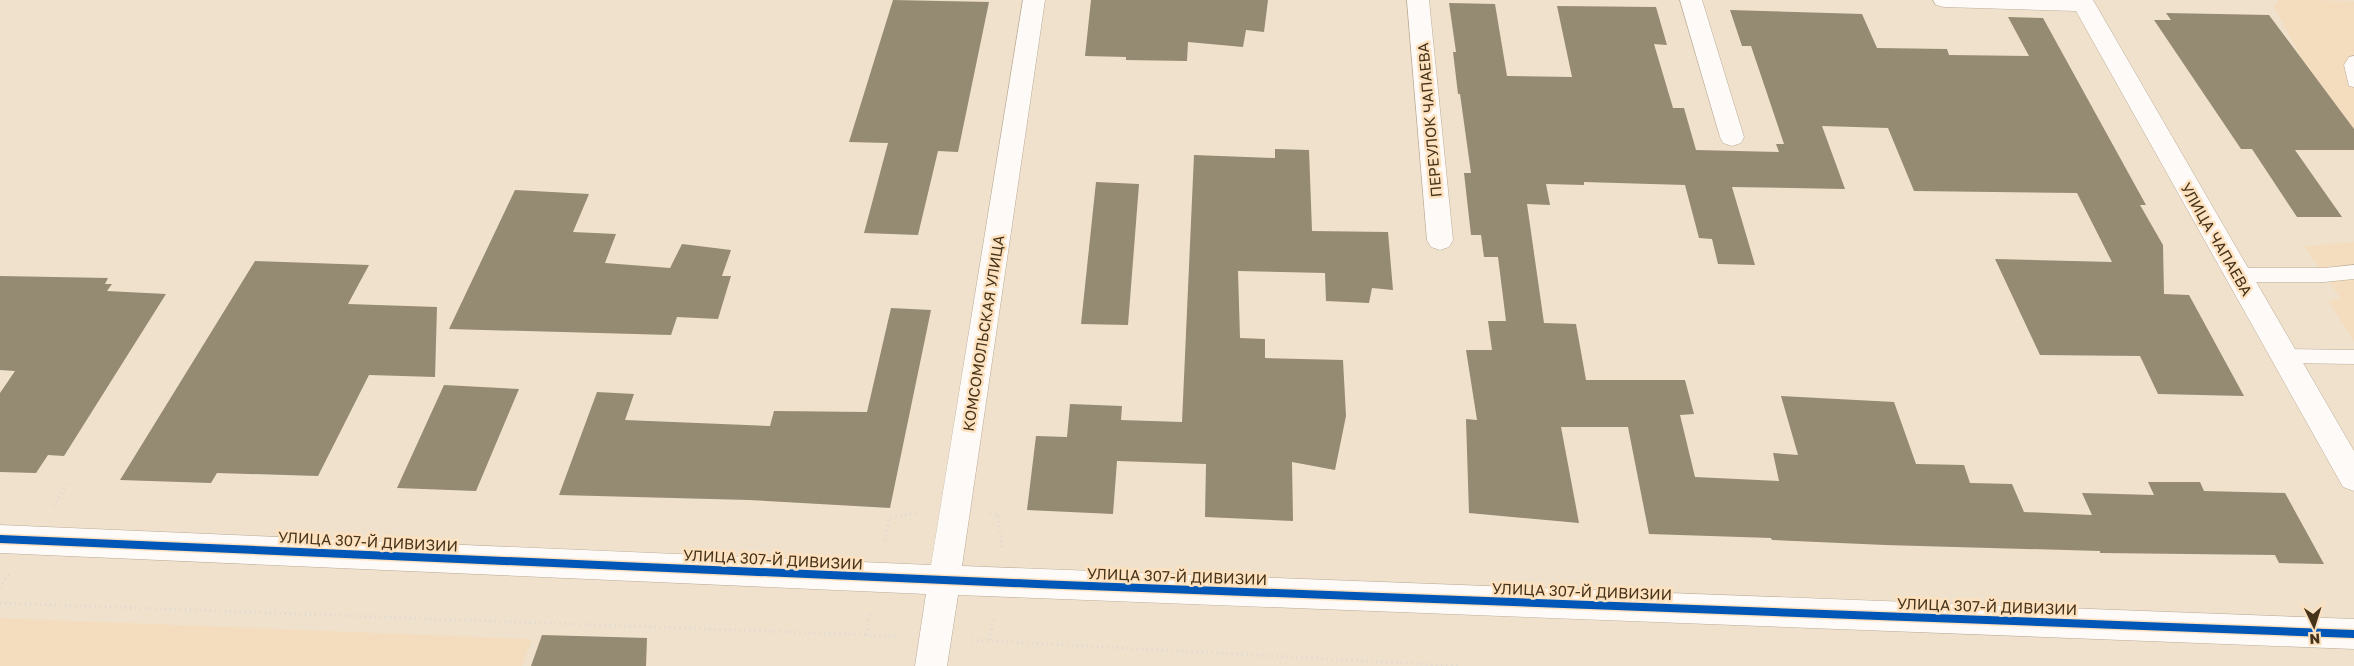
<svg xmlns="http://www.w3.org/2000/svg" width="2354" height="666" font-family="'Golos Text',sans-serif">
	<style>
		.built { fill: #f4ddbe }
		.building { fill: #958a72 }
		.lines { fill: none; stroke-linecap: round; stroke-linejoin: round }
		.lane-casing { stroke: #baab97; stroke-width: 1 }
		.street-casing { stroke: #baab97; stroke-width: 1 }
		.secondary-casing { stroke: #baab97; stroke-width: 1 }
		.path { stroke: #ddd8d1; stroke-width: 3; stroke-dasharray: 1 4; stroke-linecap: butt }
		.lane { fill: #fdfaf8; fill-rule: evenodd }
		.street { fill: #fdfaf8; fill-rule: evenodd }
		.secondary { fill: #fdfaf8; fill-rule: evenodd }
		.cycleway-casing { stroke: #fee2bf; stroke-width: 11 }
		.cycleway { stroke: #0057b8; stroke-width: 8 }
		.labels { text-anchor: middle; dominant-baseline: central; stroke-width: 5; stroke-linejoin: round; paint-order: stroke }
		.street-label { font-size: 15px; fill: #45331b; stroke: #fee2bf }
	</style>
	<rect width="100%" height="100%" fill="#f0e1cd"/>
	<g class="built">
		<path d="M2278,0L2354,1V129L2303,61L2274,7Z"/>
		<path d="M2354,242V341L2328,300L2341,299L2304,246Z"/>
		<path d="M0,618L532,639L522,666H0Z"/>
	</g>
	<g class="building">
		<path d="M893,0L989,2L958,152L938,151L918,235L864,233L888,143L849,142Z"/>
		<path d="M1091,0H1268L1264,32L1246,30L1243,47L1188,42L1187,61L1126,60V57L1085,56Z"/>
		<path d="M1449,3L1495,4L1507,76L1572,77L1557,6L1656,7L1667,45L1654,44L1673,108H1684L1696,150L1779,152L1776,144H1784L1751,46H1742L1730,10L1862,14L1877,48L1947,49L1949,55L2029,56L2008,17L2043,18L2146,205H2140L2163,245L2164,294L2189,295L2244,396L2158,394L2140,356L2040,355L1995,259L2112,262L2077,193L1914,191L1888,128L1822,126L1845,189L1732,187L1755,265L1718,264L1712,239L1699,238L1685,185L1584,182V185L1546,184L1550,205L1527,204L1544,323L1576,324L1586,380H1685L1694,414L1680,415L1695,477L1779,481L1773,453L1798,455L1781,396L1894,402L1916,464L1964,465L1970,483L2012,484L2024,512L2092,515L2082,493L2154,495L2148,482H2200L2204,491L2285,493L2324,564L2279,563L2275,555L2100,553V551L1885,545L1772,540L1771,538L1649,534L1628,427H1561L1579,523L1469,513L1466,419L1477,420L1466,350H1492L1488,321H1506L1498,257H1484L1481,235H1471L1464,173H1471L1460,94H1458L1453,52H1456Z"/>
		<path d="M2166,13L2269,15L2354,129V150H2295L2342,217H2297L2252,149H2241L2154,20H2171Z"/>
		<path d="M1275,149L1309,150L1312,231L1388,232L1393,290L1372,288L1369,303L1326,301L1325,273L1238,271L1240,338L1265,339V358L1343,360L1346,416L1335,470L1292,462L1293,521L1205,517L1206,464L1117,461L1113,514L1027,510L1036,436L1067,437L1070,404L1122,406L1121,420L1182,422L1194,155L1275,158Z"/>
		<path d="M1096,182L1139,184L1128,325L1081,324Z"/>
		<path d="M515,190L589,194L573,232L616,234L605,263L670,268L682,244L731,250L722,276H731L718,319L677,317L671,335L449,329Z"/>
		<path d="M255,261L369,265L348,304L437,307L435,377L369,375L318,476L217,473L211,483L120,480Z"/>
		<path d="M0,276L108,278L105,284H112L107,291L166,294L64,456L48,455L36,473L0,472V393L15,371L0,370Z"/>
		<path d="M891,308L931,310L890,508L749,500L559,495L597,392L634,394L625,420L770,426L774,411L867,412Z"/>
		<path d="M444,385L519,389L476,491L397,488Z"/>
		<path d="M542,635L647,638L646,666H531Z"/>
	</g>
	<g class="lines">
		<defs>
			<g id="lane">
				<path d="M2354,56V87L2349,86L2344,65L2349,57Z"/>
				<path d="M2354,265V279L2324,282H2237L2231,280L2229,275L2231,270L2237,268H2324Z"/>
				<path d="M2284,349L2354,350V364L2284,363L2278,361L2275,356L2278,351Z"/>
			</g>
			<g id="street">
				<path d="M1407,0H1429L1453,240L1449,247L1440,250L1431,247L1427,240Z"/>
				<path d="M1680,0H1702L1744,137L1741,143L1732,146L1723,143L1720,137Z"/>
				<path d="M1933,0H2093L2354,451V491L2343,487L2076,11L1944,7L1936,5Z"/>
			</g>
			<path id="secondary" d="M1023,0H1045L962,566L2354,619V649L958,595L947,666H915L926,594L0,553V525L931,565Z"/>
		</defs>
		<use href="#lane" class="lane-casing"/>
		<use href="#street" class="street-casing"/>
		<use href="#secondary" class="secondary-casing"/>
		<g class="path">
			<path d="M53,506L69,481"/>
			<path d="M990,514H998L1002,547"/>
			<path d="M885,541L889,518L919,512"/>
			<path d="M0,588L9,574"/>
			<path d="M0,603L899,636"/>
			<path d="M866,635L870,614"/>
			<path d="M972,640L1461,666"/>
			<path d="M990,640L993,618"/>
		</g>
		<use href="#lane" class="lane"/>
		<use href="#street" class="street"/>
		<use href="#secondary" class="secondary"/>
		<defs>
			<path id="cycleway" d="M0,539L1037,584L2354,634"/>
		</defs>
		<use href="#cycleway" class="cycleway-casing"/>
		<use href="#cycleway" class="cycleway"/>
	</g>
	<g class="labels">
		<g class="street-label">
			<text transform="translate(1429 120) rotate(-95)">ПЕРЕУЛОК ЧАПАЕВА</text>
			<text transform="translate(2217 239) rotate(60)">УЛИЦА ЧАПАЕВА</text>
			<text transform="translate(983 333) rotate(-81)">КОМСОМОЛЬСКАЯ УЛИЦА</text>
			<text transform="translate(368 541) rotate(3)">УЛИЦА 307-Й ДИВИЗИИ</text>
			<text transform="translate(773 559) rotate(3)">УЛИЦА 307-Й ДИВИЗИИ</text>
			<text transform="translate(1177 576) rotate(2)">УЛИЦА 307-Й ДИВИЗИИ</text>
			<text transform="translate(1582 591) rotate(2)">УЛИЦА 307-Й ДИВИЗИИ</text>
			<text transform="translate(1987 606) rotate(2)">УЛИЦА 307-Й ДИВИЗИИ</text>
		</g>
	</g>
	<g transform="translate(2314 626) rotate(176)" stroke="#fee2bf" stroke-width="4" paint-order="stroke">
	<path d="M0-4L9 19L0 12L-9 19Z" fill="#45331b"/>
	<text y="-8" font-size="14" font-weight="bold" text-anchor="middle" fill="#45331b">N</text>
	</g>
</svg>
